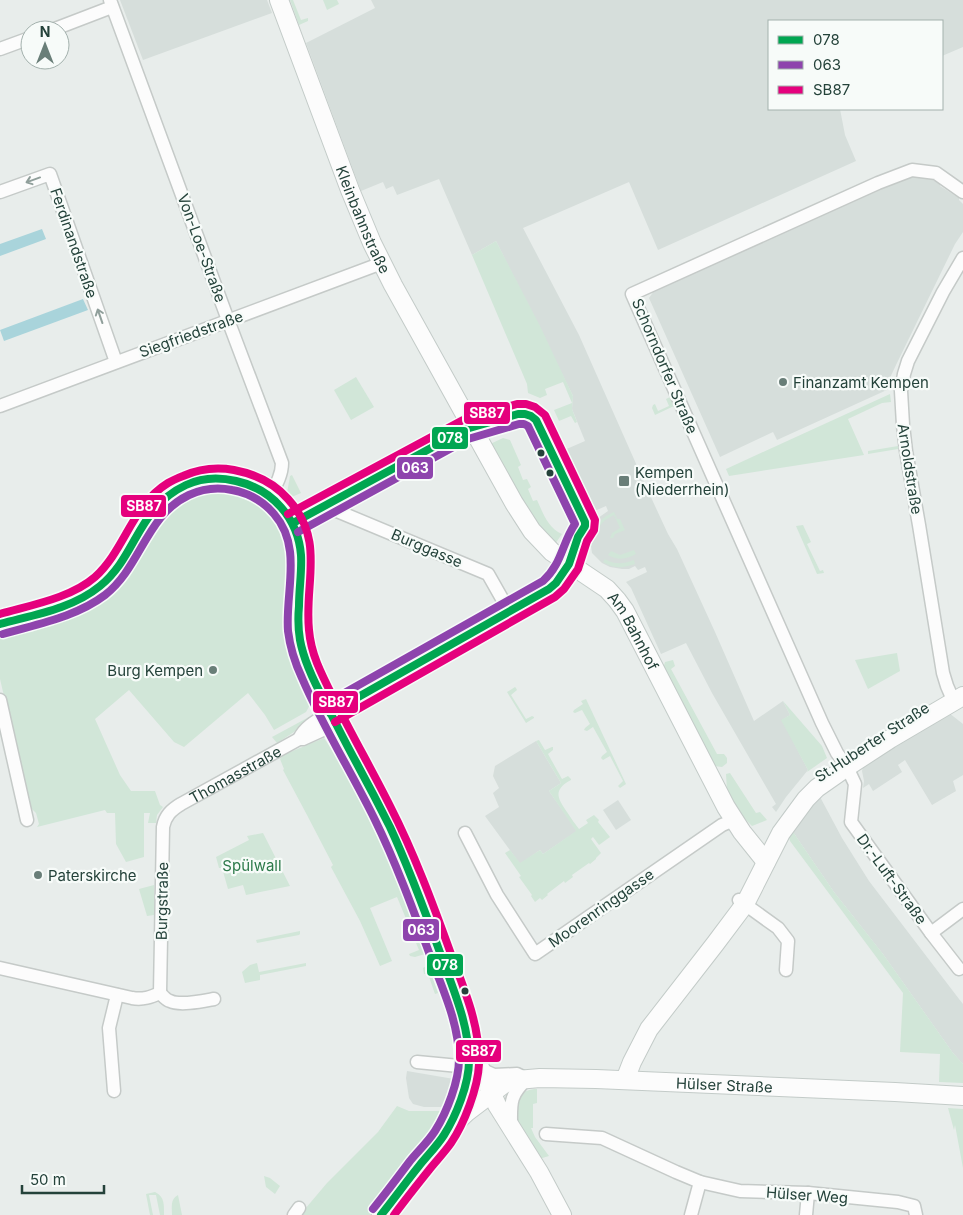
<svg xmlns="http://www.w3.org/2000/svg" width="963" height="1215" font-family="Inter,sans-serif">
	<style>
		.built { fill: #d6dedb }
		.green { fill: #d1e6d8 }
		.water { fill: #a9d4db }
		.lines { fill: none; stroke-linecap: round; stroke-linejoin: round }
		.street-casing { stroke: #c5cac8; stroke-width: 15 }
		.secondary-casing { stroke: #c3cbc8; stroke-width: 20 }
		.street { stroke: #fcfcfc; stroke-width: 12 }
		.secondary { stroke: #fcfcfc; stroke-width: 18 }
		.bus-1-casing { stroke: #f7fbf9; stroke-width: 11 }
		.bus-2-casing { stroke: #f7fbf9; stroke-width: 11 }
		.bus-3-casing { stroke: #f7fbf9; stroke-width: 11 }
		.bus-1 { stroke: #00a651; stroke-width: 8 }
		.bus-2 { stroke: #8e44ad; stroke-width: 8 }
		.bus-3 { stroke: #e5007d; stroke-width: 8 }
		.oneway { stroke: #909f9b }
		.poi-dot { fill: #697e78; stroke: #f7fbf9; stroke-width: 2 }
		.bus-dot { fill: #24423a; stroke: #f7fbf9; stroke-width: 2 }
		.labels { text-anchor: middle; dominant-baseline: central; stroke-width: 4.5; stroke-linejoin: round; paint-order: stroke }
		.street-label { font-size: 15px; fill: #24423a; stroke: #f7fbf9 }
		.poi-label { font-size: 15px; fill: #24423a; stroke: #f7fbf9; text-anchor: start }
		.park-label { font-size: 15px; fill: #2d7a4b; stroke: #f7fbf9 }
		.line-badge { stroke: #f7fbf9; stroke-width: 2 }
		.badge-label { font-size: 14px; text-anchor: middle; font-weight: bold; fill: #fff }
	</style>
	<rect width="100%" height="100%" fill="#e8edeb"/>
	<g class="built">
		<path d="M120,0H267L272,13L143,60Z"/>
		<path d="M371,0H963V47L942,56V21H769V109H840L845,135L856,161L658,250L629,182L523,228L579,335L649,493L668,534L677,549L715,632L754,721L783,701L790,715L782,720L808,770L786,797L776,812L772,807L776,804L712,693L686,643L661,654L631,588L626,582L647,572L645,567L638,570L635,566L629,569H622L610,567L602,563L592,553L590,540L592,527L598,518L608,511L606,506L590,513L562,451L585,441L572,409L573,396L496,241L472,255L439,179L397,195L393,186L386,189L383,182L361,191L306,43L375,8Z"/>
		<path d="M920,176L930,178L941,184L940,186L959,198V200L963,204V232L955,244L896,365L888,382L889,389L777,440L773,432L720,457L649,298L656,288L901,180L911,177Z"/>
		<path d="M949,713L963,724V775L953,781L956,791L932,805L905,760L898,765L902,772L873,791L869,784L863,788L864,781L862,771L864,764Z"/>
		<path d="M536,741L561,783L549,791L577,831L543,854L540,850L520,864L485,816L499,807L493,793L499,788L493,776L495,766Z"/>
		<path d="M819,795L842,838L869,881L959,999L963,1004V1064L953,1053L883,954L834,892L791,829Z"/>
		<path d="M618,800L631,820L616,830L603,810Z"/>
		<path d="M407,1071L454,1079L450,1102L446,1107H424L413,1104L409,1098L406,1078Z"/>
	</g>
	<g class="green">
		<path d="M290,0H293L301,20L308,18V21L299,25Z"/>
		<path d="M323,0H337L339,4L327,10Z"/>
		<path d="M496,241L540,326L573,396L572,409L577,422L575,423L571,416L559,421L554,410L572,403L563,382L545,389L547,395L540,398L528,393L527,384L472,255Z"/>
		<path d="M356,377L374,407L351,420L334,390Z"/>
		<path d="M890,394L891,402L882,403L848,419L864,455L729,476L726,469Z"/>
		<path d="M670,397L674,406L655,415L652,408L653,405L655,404L658,411L669,406L666,399Z"/>
		<path d="M500,424L506,426L511,430L499,435L494,426Z"/>
		<path d="M503,438L510,440L521,465L518,467L523,480L527,479L531,487L528,489L533,501L537,500C543,513 548,528 562,534L555,544L542,533L488,445Z"/>
		<path d="M898,446V449L868,454V451Z"/>
		<path d="M292,475L301,493L287,499V493L290,476Z"/>
		<path d="M235,486L269,503L291,535L315,696L306,712L274,730L265,715L248,693L184,747L174,742L129,690L95,719L120,775L131,791H155L160,805L163,807L157,815L156,823H148L150,813H144V857L126,862L116,844L115,813H107L105,810L37,827L39,824L36,813L30,807L0,679V629L77,606L164,507L198,488Z"/>
		<path d="M614,512L617,519H620L625,530L615,534L613,538H610L612,533L620,528L614,515C603,520 598,526 596,537H592C595,524 602,517 614,512Z"/>
		<path d="M803,525L811,542L807,544L820,571L823,570L824,573L817,574L796,526Z"/>
		<path d="M634,550L636,554C626,559 619,561 608,555L611,551L620,555Z"/>
		<path d="M605,559C615,565 623,564 634,560L635,564C623,568 614,569 603,562Z"/>
		<path d="M897,653L900,671L868,689L855,660Z"/>
		<path d="M673,660L675,666L671,669L717,754H724L727,758V763L722,767L714,766L663,669L665,662Z"/>
		<path d="M515,687L516,688L517,690L511,695L526,719L532,716L534,717V718L526,723L507,692Z"/>
		<path d="M586,699L626,784L620,788L618,786L623,781L610,756L603,760L601,758L602,756L607,752L593,727L587,731L584,730L585,728L590,724L582,710L575,713L573,712L574,710L583,704L581,701Z"/>
		<path d="M783,701L822,746L827,758L807,772L808,770L781,720L790,715Z"/>
		<path d="M309,717V719L294,732L277,743L272,737Z"/>
		<path d="M324,738C337,757 348,777 358,798C384,848 407,900 425,954L415,957L410,956L409,954L419,950L397,897L370,908L392,961L380,966L360,921L331,867L333,865L307,815L283,770L284,769L280,759L283,755Z"/>
		<path d="M539,740L545,750L552,747H553V750L548,754L562,779L568,776L571,779V780C552,790 558,799 567,812C571,818 575,824 579,829L588,823L586,820L594,815L599,820L598,822L610,837L599,845L593,837L591,839L601,853L596,858V859L590,864L589,863L572,875L573,877L565,883L564,881L547,894L548,895L542,900L540,898L535,902L531,896L532,895L519,877L521,876L505,853L510,850L520,863L540,850L543,854L576,831L549,791L561,783L536,741Z"/>
		<path d="M339,742L380,821L431,951L429,952L401,876L373,816L335,745Z"/>
		<path d="M730,773L756,813L760,812L767,820L752,826L740,814L727,791L726,774Z"/>
		<path d="M791,829L834,892L883,954L953,1053L963,1064V1083L939,1082L940,1054L900,1052L903,993L790,841L788,834Z"/>
		<path d="M263,833L290,886L246,895L243,885L228,889L222,868H219L216,857L249,840L247,836Z"/>
		<path d="M154,885V915L147,916L139,889Z"/>
		<path d="M300,931V934L299,935L257,943L256,940Z"/>
		<path d="M257,963L259,972L306,963V966L260,975V980L245,983L242,972L250,965Z"/>
		<path d="M433,963H437L456,1017L459,1042L453,1020Z"/>
		<path d="M428,965L438,993L435,994L428,974H424L423,968Z"/>
		<path d="M454,1078L463,1080L442,1123L373,1215H300L327,1183L378,1132L397,1106L409,1111H442L450,1102Z"/>
		<path d="M537,1089V1103L533,1104V1128H531L535,1137L549,1156L539,1159C529,1143 504,1112 520,1096C525,1091 529,1089 537,1089Z"/>
		<path d="M948,1108L963,1109V1168L955,1125L954,1130Z"/>
		<path d="M264,1176L270,1178L280,1186L275,1194L266,1187Z"/>
		<path d="M155,1192C165,1197 164,1205 164,1215H160L156,1195H149L153,1215H150L146,1194Z"/>
		<path d="M178,1195L182,1215H172C172,1207 170,1199 178,1195Z"/>
	</g>
	<g class="water">
		<path d="M42,229L46,239L0,256V244Z"/>
		<path d="M83,299L88,310L4,341L0,330Z"/>
	</g>
	<g class="lines">
		<defs>
			<g id="street">
				<path d="M110,0L228,320L282,463C282,475 276,485 270,496"/>
				<path d="M52,30L112,7"/>
				<path d="M0,49L30,38"/>
				<path d="M0,192L50,174L116,362"/>
				<path d="M0,406L382,263"/>
				<path d="M325,506L488,574L509,611"/>
				<path d="M0,700L27,820"/>
				<path d="M954,702L947,686L943,673L919,525L906,451L903,425L901,391L904,374L908,361L943,292L963,258"/>
				<path d="M299,739C305,726 318,720 330,713"/>
				<path d="M465,833L497,895L535,954L722,825L734,820"/>
				<path d="M739,900L778,928L788,941L786,970"/>
				<path d="M931,933L963,909"/>
				<path d="M0,968L132,998C143,1000 151,997 160,993"/>
				<path d="M959,969L931,933L851,822L855,784L847,767L837,753L822,723L632,294L878,183L912,170L936,173L963,192"/>
				<path id="s1" d="M160,993L163,827C165,816 171,810 181,804L299,739H303L336,724"/>
				<path d="M160,993C163,996 166,1000 170,1001C180,1006 203,1001 214,999"/>
				<path d="M417,1062L459,1066H474L494,1075L517,1074L527,1079C509,1096 511,1103 511,1125"/>
				<path d="M114,1091L109,1028L117,995"/>
				<path d="M546,1134L602,1138L676,1172L700,1182L740,1191L808,1193L898,1202L914,1206L916,1215"/>
				<path d="M294,1215L299,1208"/>
				<path d="M691,1215L700,1182"/>
				<path d="M806,1215L808,1193"/>
			</g>
			<g id="secondary">
				<path id="s2" d="M279,0L350,190L372,243L393,285L514,503L532,531L552,552L607,589L617,600L625,611L726,807L742,832L766,862"/>
				<path d="M293,523L464,430L472,426"/>
				<path d="M0,624C31,615 74,607 100,586C120,570 129,545 143,523C163,490 200,472 239,481C255,485 270,494 282,507C314,543 295,587 297,630C298,645 304,659 310,673C335,729 369,781 394,837C411,874 425,913 439,951C446,967 451,983 456,999C463,1021 470,1041 469,1064C468,1088 456,1109 447,1131"/>
				<path d="M330,713L549,589L556,583L569,564"/>
				<path d="M471,1048L497,1105L539,1172L562,1215"/>
				<path d="M625,1080L632,1062L649,1029L715,944L745,904L781,833L806,799L817,788L847,767L890,739L963,696"/>
				<path id="s3" d="M381,1215L447,1131L467,1112L504,1084L517,1080L540,1078L596,1079L895,1092L963,1096"/>
			</g>
		</defs>
		<use href="#street" class="street-casing"/>
		<use href="#secondary" class="secondary-casing"/>
		<use href="#street" class="street"/>
		<use href="#secondary" class="secondary"/>
		<defs>
			<g id="bus-1">
				<path d="M293,523L466,429L518,414H525L531,416L536,420L585,522V526L578,537L569,564L556,583L549,589L330,713"/>
				<path d="M0,624C33,615 72,609 100,586C137,556 137,508 186,485C201,478 219,477 236,481C272,489 298,518 301,555C302,572 299,589 299,606C298,617 298,628 300,640C304,662 314,682 325,702C335,722 345,742 356,762C368,784 379,805 390,827C410,870 426,914 442,958C454,991 469,1026 469,1061C469,1084 456,1116 444,1135C437,1146 427,1156 419,1166C406,1182 394,1199 381,1215"/>
			</g>
			<g id="bus-2">
				<path d="M298,532L468,439L519,424H524L528,426L575,524C562,543 562,564 543,581L325,704"/>
				<path d="M3,634C37,624 76,617 105,595C141,567 146,515 189,495C202,489 217,487 232,490C249,493 263,501 274,514C303,547 285,592 288,631C290,647 295,663 302,678C323,727 352,773 375,820C397,865 414,912 431,958C443,990 459,1024 459,1059C459,1081 447,1112 435,1131C428,1142 418,1151 410,1161C398,1177 386,1193 373,1209"/>
			</g>
			<g id="bus-3">
				<path d="M288,514L463,420L517,404H526L535,407L545,415L595,520L594,530L587,541L578,569L564,589L555,597L335,722"/>
				<path d="M0,614C31,605 71,598 95,577C125,550 132,505 168,483C173,480 178,478 183,476C199,469 217,467 234,470C255,474 274,483 288,499C326,541 304,582 309,630C310,642 313,653 317,663C323,678 330,691 337,705C354,739 373,772 390,806C414,853 433,904 451,954C464,989 480,1025 479,1064C478,1088 464,1124 451,1143C444,1153 436,1161 429,1170C417,1185 405,1200 394,1215"/>
			</g>
		</defs>
		<use href="#bus-1" class="bus-1-casing"/>
		<use href="#bus-2" class="bus-2-casing"/>
		<use href="#bus-3" class="bus-3-casing"/>
		<use href="#bus-1" class="bus-1"/>
		<use href="#bus-2" class="bus-2"/>
		<use href="#bus-3" class="bus-3"/>
	</g>
	<defs><path id="oneway-shaft" d="M-6 0H5M1.5-3L5.5 0L1.5 3" fill="none" stroke-width="1.6" stroke-linecap="round" stroke-linejoin="round" transform="scale(1.25)"/></defs>
	<g class="oneway">
		<use href="#oneway-shaft" transform="translate(33 180) rotate(160)"/>
		<use href="#oneway-shaft" transform="translate(100 316) rotate(-109)"/>
	</g>
	<g class="poi-dot">
		<circle cx="783" cy="382" r="5"/>
		<rect x="618" y="475" width="12" height="12" rx="2.5"/>
		<circle cx="213" cy="670" r="5"/>
		<circle cx="38" cy="875" r="5"/>
	</g>
	<g class="bus-dot">
		<circle cx="541" cy="453" r="4.5"/>
		<circle cx="550" cy="473" r="4.5"/>
		<circle cx="465" cy="991" r="4.5"/>
	</g>
	<g class="labels">
		<g class="street-label">
			<text stroke="none"><textPath href="#s2" startOffset="235">Kleinbahnstraße</textPath></text>
			<text transform="translate(74 243) rotate(71)">Ferdinandstraße</text>
			<text transform="translate(202 248) rotate(70)">Von-Loe-Straße</text>
			<text transform="translate(191 334) rotate(-20)">Siegfriedstraße</text>
			<text transform="translate(665 366) rotate(67)">Schorndorfer Straße</text>
			<text transform="translate(910 469) rotate(81)">Arnoldstraße</text>
			<text transform="translate(427 548) rotate(23)">Burggasse</text>
			<text stroke="none"><textPath href="#s2" startOffset="735">Am Bahnhof</textPath></text>
			<text transform="translate(872 742) rotate(-33)">St.Huberter Straße</text>
			<text stroke="none"><textPath href="#s1" startOffset="258">Thomasstraße</textPath></text>
			<text transform="translate(892 879) rotate(54)">Dr.-Luft-Straße</text>
			<text transform="translate(162 901) rotate(-89)">Burgstraße</text>
			<text transform="translate(601 908) rotate(-35)">Moorenringgasse</text>
			<text stroke="none"><textPath href="#s3" startOffset="402">Hülser Straße</textPath></text>
			<text transform="translate(807 1195) rotate(4)">Hülser Weg</text>
		</g>
		<g class="poi-label">
			<text x="793" y="382">Finanzamt Kempen</text>
			<text x="635" y="472">Kempen<tspan x="635" dy="17">(Niederrhein)</tspan></text>
			<text x="203" y="670" text-anchor="end">Burg Kempen</text>
			<text x="48" y="875">Paterskirche</text>
		</g>
		<g class="park-label">
			<text x="252" y="865">Spülwall</text>
		</g>
	</g>
	<g class="line-badge">
		<rect x="463" y="401" width="48" height="24" rx="5" fill="#e5007d"/>
		<rect x="431" y="426" width="38" height="24" rx="5" fill="#00a651"/>
		<rect x="396" y="456" width="38" height="24" rx="5" fill="#8e44ad"/>
		<rect x="120" y="494" width="47" height="24" rx="5" fill="#e5007d"/>
		<rect x="312" y="690" width="47" height="24" rx="5" fill="#e5007d"/>
		<rect x="402" y="918" width="38" height="24" rx="5" fill="#8e44ad"/>
		<rect x="426" y="953" width="38" height="24" rx="5" fill="#00a651"/>
		<rect x="455" y="1039" width="47" height="24" rx="5" fill="#e5007d"/>
	</g>
	<g class="badge-label">
		<text x="487" y="418">SB87</text>
		<text x="450" y="443">078</text>
		<text x="415" y="473">063</text>
		<text x="144" y="511">SB87</text>
		<text x="336" y="707">SB87</text>
		<text x="421" y="935">063</text>
		<text x="445" y="970">078</text>
		<text x="479" y="1056">SB87</text>
	</g>
	<rect x="768" y="20" width="175" height="90" fill="#f7fbf9" stroke="#a3b1ad"/>
	<rect x="778" y="36" width="25" height="8" fill="#00a651" stroke="#a3b1ad"/>
	<text x="813" y="45" font-size="15" fill="#24423a">078</text>
	<rect x="778" y="61" width="25" height="8" fill="#8e44ad" stroke="#a3b1ad"/>
	<text x="813" y="70" font-size="15" fill="#24423a">063</text>
	<rect x="778" y="86" width="25" height="8" fill="#e5007d" stroke="#a3b1ad"/>
	<text x="813" y="95" font-size="15" fill="#24423a">SB87</text>
	<g transform="translate(45 45)"><circle r="24" fill="#f7fbf9" stroke="#a3b1ad"/>
	<path d="M0-4L9 19L0 12L-9 19Z" fill="#697e78"/>
	<text y="-8" font-size="14" font-weight="bold" text-anchor="middle" fill="#24423a">N</text>
	</g>
	<path d="M22 1185v8h82v-8" fill="none" stroke="#24423a" stroke-width="2.5"/>
	<text x="30" y="1185" font-size="15" fill="#24423a" stroke="#f7fbf9" stroke-width="4" paint-order="stroke">50 m</text>
</svg>
